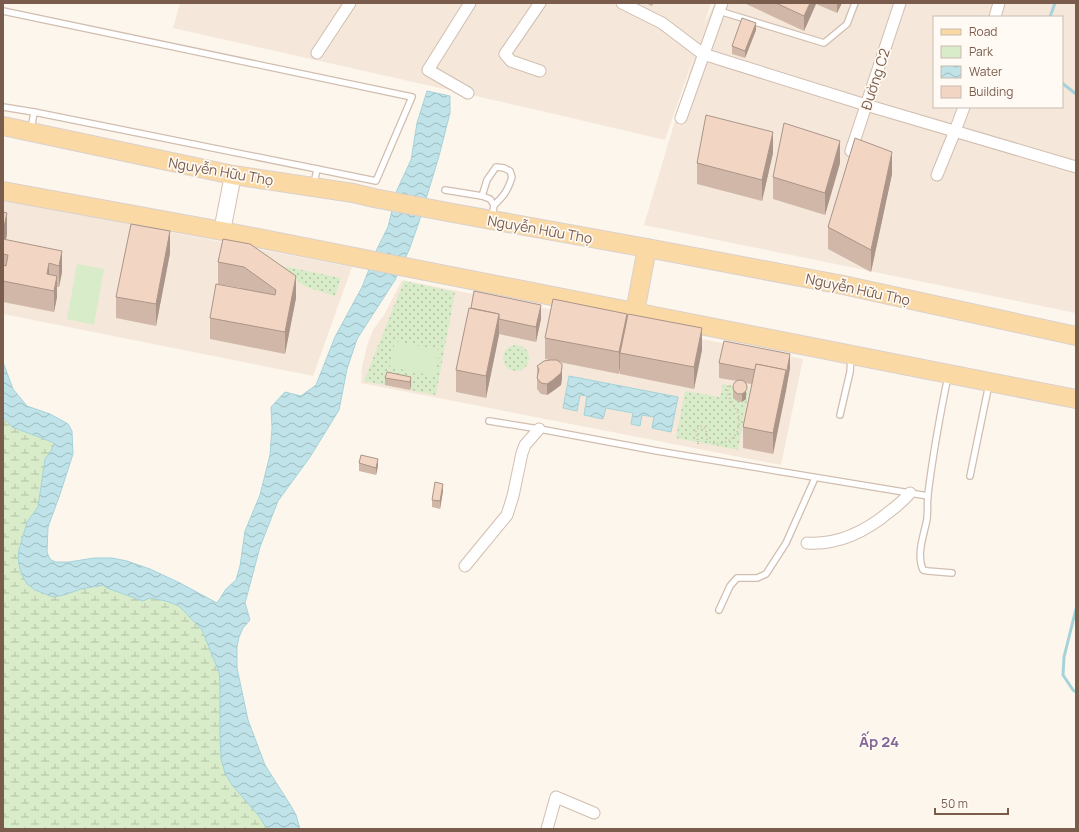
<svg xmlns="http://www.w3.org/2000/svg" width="1079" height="832" font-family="Manrope,sans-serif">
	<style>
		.residential { fill: #f5e8da; fill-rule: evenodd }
		.green { fill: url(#green-dots) }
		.wetland { fill: url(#wetland-marsh) }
		.pitch { fill: #d8ecc9 }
		.water { fill: url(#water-waves); stroke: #a5d3da }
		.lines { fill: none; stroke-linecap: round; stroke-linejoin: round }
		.stream { stroke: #a5d3da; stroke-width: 3 }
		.service-casing { stroke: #d1beb0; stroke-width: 8 }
		.minor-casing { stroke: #d1beb0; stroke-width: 13 }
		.secondary-casing { stroke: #d6c0b0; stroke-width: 18 }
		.primary-casing { stroke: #dad1cd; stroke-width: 20 }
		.path { stroke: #d9b8a5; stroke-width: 2; stroke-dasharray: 1 3; stroke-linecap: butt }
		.service { stroke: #fff; stroke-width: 5.5 }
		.minor { stroke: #fff; stroke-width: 11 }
		.secondary { stroke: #fff; stroke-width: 16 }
		.primary { stroke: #fbd9a5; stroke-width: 18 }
		.wall { fill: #d1b7a8 }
		.shaded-wall { fill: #aa9588 }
		.building { fill: #f3d5c3; stroke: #aa9588 }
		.labels { text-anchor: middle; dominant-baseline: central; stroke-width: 3.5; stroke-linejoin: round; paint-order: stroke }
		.street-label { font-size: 14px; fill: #7a5c4d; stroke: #fffaf3 }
		.neighbourhood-label { font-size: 15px; font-weight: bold; fill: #846695; stroke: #fffaf3 }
	</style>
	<defs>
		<pattern id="green-dots" width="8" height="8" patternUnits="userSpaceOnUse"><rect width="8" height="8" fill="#d8ecc9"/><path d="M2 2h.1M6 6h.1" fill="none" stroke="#b4c2a5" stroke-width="1.8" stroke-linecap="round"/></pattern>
		<pattern id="wetland-marsh" width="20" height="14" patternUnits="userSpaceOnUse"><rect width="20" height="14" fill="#d8ecc9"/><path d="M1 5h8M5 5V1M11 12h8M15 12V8" fill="none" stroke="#b4c2a5"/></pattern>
		<pattern id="water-waves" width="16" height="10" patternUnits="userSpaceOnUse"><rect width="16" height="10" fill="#bfe3e8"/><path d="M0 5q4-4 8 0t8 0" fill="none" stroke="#a0bbbe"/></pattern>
	</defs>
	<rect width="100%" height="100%" fill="#fdf6ec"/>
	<g class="residential">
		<path d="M180,3H711L704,25L715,3H1076V313L644,225L694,56L665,140L533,109L173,28ZM934,17H1062V107H934Z"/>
		<path d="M3,200L352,267L313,376L3,314Z"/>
		<path d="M402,280L803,359L781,465L361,383L362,367L367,346L373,330L384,315Z"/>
	</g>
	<g class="green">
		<path d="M273,264L341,278L335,296L306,287Z"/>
		<path d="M404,281L455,292L436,395L364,381Z"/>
		<circle cx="516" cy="358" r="13"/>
		<path d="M723,384L749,389L738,450L676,438L685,391L720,397Z"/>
	</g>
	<path class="wetland" d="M3,417L12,427L52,442L54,444L51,451L45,459L38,507L35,590L53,597L64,595L81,589L103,585L107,588L143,601L149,598L166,601L179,606L202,630L215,659L219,672L220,682L259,816L267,829H3Z"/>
	<g class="pitch">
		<path d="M77,264L104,269L94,325L67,319Z"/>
		<path d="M395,341L440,350L435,376L390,367Z"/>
	</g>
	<g class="water">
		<path d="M427,91L450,96V113L439,156L419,222L409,250L395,280L357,339L347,369L339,410L310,457L278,501L260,547L245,603L250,620L243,628L239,637L237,647V668L248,720L265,765L291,806L296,815L300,829H267L259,816L232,785L225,773L221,759L220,738V682L219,672L202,630L179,606L166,601L150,598L143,601L107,588L103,585L81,589L64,595L53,597L35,590L27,584L21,573L19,564L18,558L19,550L27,522L38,507L45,459L51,451L54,444L52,442L12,427L3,417V362L13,389L27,406L50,414L63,421L68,424L72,431L73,454L59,497L48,527L47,552L49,557L51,560L56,562H69L94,558H112L127,561L150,569L180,583L217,603L226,589L236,580L240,566L245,531L260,495L270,455L272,428L271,407L285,392L301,396L316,385L335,337L362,287L377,249L388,227L397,190L411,160L417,123Z"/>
		<path d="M569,376L678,397L671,432L652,428L654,417L642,415L640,426L631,424L633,413L606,408L603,419L584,415L587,396L580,395L577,411L563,408Z"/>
	</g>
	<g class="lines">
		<g class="stream">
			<path d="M1050,17L1055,3"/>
			<path d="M1062,83L1076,94"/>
			<path d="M1076,609L1064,657L1063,675L1073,690L1076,692"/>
		</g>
		<defs>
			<g id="service">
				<path d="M3,11L412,97L376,181L317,169"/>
				<path d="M719,11L824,43L847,24L855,3"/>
				<path d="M3,107L34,112"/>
				<path d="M31,130L34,112L317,169L314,184"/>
				<path d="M445,190L482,196L490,199L494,205L492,218"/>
				<path d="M482,196L487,180L496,167L504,168L510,171L512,177C508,190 504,196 494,205"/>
				<path d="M948,376C940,415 933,454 928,494C927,502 928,510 927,519C924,535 916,554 923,570L928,571L952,573"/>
				<path d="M840,415L850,372L851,358"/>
				<path d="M489,421L545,430L657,451L928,496"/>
				<path d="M970,476L989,384"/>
				<path d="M719,610L730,586L737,578H757L766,574L786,543L815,478"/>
			</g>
			<g id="minor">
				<path d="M540,3L505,54L511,61L540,71"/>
				<path d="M622,3L662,23L703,54L866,105L1076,167"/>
				<path d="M995,17L999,3"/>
				<path d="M317,53L350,3"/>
				<path d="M468,93L428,70L470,3"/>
				<path d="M681,118L722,3"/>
				<path d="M851,151L900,3"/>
				<path d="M937,175L955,131L964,107"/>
				<path d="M807,543C839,545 865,532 889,512C897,506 904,500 910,493"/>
				<path d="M465,566L507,515L513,496L522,453L525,445L539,429"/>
				<path d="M547,829L556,797L594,813"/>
			</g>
			<path id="secondary" d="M222,231L233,175"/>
			<g id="primary">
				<path d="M3,126L233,175L353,193L374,198L453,213L647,248L843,285L1076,336"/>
				<path d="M3,191L222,231L1076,399"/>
				<path d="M635,312L647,248"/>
			</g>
		</defs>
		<use href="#service" class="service-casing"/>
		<use href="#minor" class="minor-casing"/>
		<use href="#secondary" class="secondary-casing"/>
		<use href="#primary" class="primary-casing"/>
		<path class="path" d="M698,444C698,439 696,435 696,430L699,427L702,426C707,429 707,434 707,440C712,444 716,444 722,443C737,440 743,425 737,411C734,405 730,400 728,394C727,391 728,388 728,385"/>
		<use href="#service" class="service"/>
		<use href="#minor" class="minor"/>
		<use href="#secondary" class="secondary"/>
		<use href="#primary" class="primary"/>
	</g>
	<g class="wall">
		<path d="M645,3H654L652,6Z"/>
		<path d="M744,3H842L837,13L816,4L804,31Z"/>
		<path d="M756,30L745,58L732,54V46Z"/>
		<path d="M773,153L762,201L697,184V163Z"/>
		<path d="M840,163L825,215L773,199V177Z"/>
		<path d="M892,174L871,272L828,249V227Z"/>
		<path d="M3,212L7,234L6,240L62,251V272L59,287H57V297L54,312L3,302Z"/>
		<path d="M223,239L296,298L285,354L210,339V318L241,288L218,284V262Z"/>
		<path d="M170,253L156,326L116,318V297Z"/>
		<path d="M469,308L541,319L536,342L499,334L486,398L456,392V370Z"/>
		<path d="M627,321L702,350L694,389L620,374V367L619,374L559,362L562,378L561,385L553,391L547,395L541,394L537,389V366L549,360L545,359V338Z"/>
		<path d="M719,363L790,368L773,454L743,448V427L752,384L744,383L746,392V399L742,402H740L735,400L733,397V389L737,381L719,378Z"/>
		<path d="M411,377V385L410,390L385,385V378Z"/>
		<path d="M359,463L378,466L376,475L359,471Z"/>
		<path d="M443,491L440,509L432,507V500Z"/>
	</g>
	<g class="shaded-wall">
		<path d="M810,3L816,4L804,31V16Z"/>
		<path d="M837,3H842L837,13Z"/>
		<path d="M756,23V30L745,58V51Z"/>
		<path d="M773,132V153L762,201V180Z"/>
		<path d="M840,141V163L825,215V193Z"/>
		<path d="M892,152V174L871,272V250Z"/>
		<path d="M7,213V234L4,249V227Z"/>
		<path d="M170,231V253L156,326V304Z"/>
		<path d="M62,251V272L59,287V266Z"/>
		<path d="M49,263V285L47,274Z"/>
		<path d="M57,276V297L54,312V291Z"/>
		<path d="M296,276V298L285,354V332Z"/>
		<path d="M541,305V319L536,342V327Z"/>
		<path d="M499,314V335L486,398V376Z"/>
		<path d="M627,314V335L620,353V367L619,374V352Z"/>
		<path d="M702,328V350L694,389V367Z"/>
		<path d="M790,354V368L786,391V376Z"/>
		<path d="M562,367V378L561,385L553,391L547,395V384Z"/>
		<path d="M786,370V391L773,454V433Z"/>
		<path d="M411,377V385L410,390V382Z"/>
		<path d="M746,385V399L742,402V394Z"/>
		<path d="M378,459V466L376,475V468Z"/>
		<path d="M443,484V491L440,509V501Z"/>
	</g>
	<g class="building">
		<path d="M776,3H810L804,16Z"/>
		<path d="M742,18L756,23L745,51L732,46Z"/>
		<path d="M706,115L773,132L762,180L697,163Z"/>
		<path d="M784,123L840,141L825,193L773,177Z"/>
		<path d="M855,138L892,152L871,250L828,227Z"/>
		<path d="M3,212L7,213L4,227H3Z"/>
		<path d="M131,224L170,231L156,304L116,297Z"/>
		<path d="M3,239L62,251L59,266L49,263L47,274L57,276L54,291L3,281V265L6,266L8,255L3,254Z"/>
		<path d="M223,239L250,244L296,276L285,332L210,318L216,284L275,295L276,290L244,267L218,262Z"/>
		<path d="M474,291L541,305L536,327L499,319V314L471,308Z"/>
		<path d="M553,299L627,314L619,352L545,338Z"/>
		<path d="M469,308L499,314L486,376L456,370Z"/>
		<path d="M628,314L702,328L694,367L620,353Z"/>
		<path d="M724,341L790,354L786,376V370L756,364L755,370L719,363Z"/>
		<path d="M550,360H557L562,364V367L561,373L553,380L547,384L541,383L537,378L539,369L537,366L544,361Z"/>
		<path d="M756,364L786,370L773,433L743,427Z"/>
		<path d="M387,372L411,377L410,382L385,378Z"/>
		<circle cx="740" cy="387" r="7"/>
		<path d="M361,455L378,459L376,468L359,463Z"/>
		<path d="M435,482L443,484L440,501L432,500Z"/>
	</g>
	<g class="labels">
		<g class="street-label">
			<text transform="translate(875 79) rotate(-72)">Đường C2</text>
			<text transform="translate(221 171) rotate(10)">Nguyễn Hữu Thọ</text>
			<text transform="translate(540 229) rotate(10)">Nguyễn Hữu Thọ</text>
			<text transform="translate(858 289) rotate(12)">Nguyễn Hữu Thọ</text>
		</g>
		<g class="neighbourhood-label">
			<text x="879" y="741">Ấp 24</text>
		</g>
	</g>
	<rect width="1079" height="832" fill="none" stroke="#7a5c4d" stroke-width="8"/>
	<rect x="933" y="16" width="130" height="92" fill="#fffaf3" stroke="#cabbb1"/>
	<rect x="941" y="29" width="20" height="6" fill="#fbd9a5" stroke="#cabbb1"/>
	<text x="969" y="36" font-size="12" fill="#7a5c4d">Road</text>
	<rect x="941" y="46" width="20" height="12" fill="#d8ecc9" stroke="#cabbb1"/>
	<text x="969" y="56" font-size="12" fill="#7a5c4d">Park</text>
	<rect x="941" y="66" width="20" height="12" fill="url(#water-waves)" stroke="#cabbb1"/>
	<text x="969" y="76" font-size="12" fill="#7a5c4d">Water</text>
	<rect x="941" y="86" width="20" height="12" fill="#f3d5c3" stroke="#cabbb1"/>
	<text x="969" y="96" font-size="12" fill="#7a5c4d">Building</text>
	<path d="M935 808v6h73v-6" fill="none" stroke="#7a5c4d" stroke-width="2"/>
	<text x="941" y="808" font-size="12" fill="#7a5c4d" stroke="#fffaf3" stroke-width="3" paint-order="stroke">50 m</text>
</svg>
